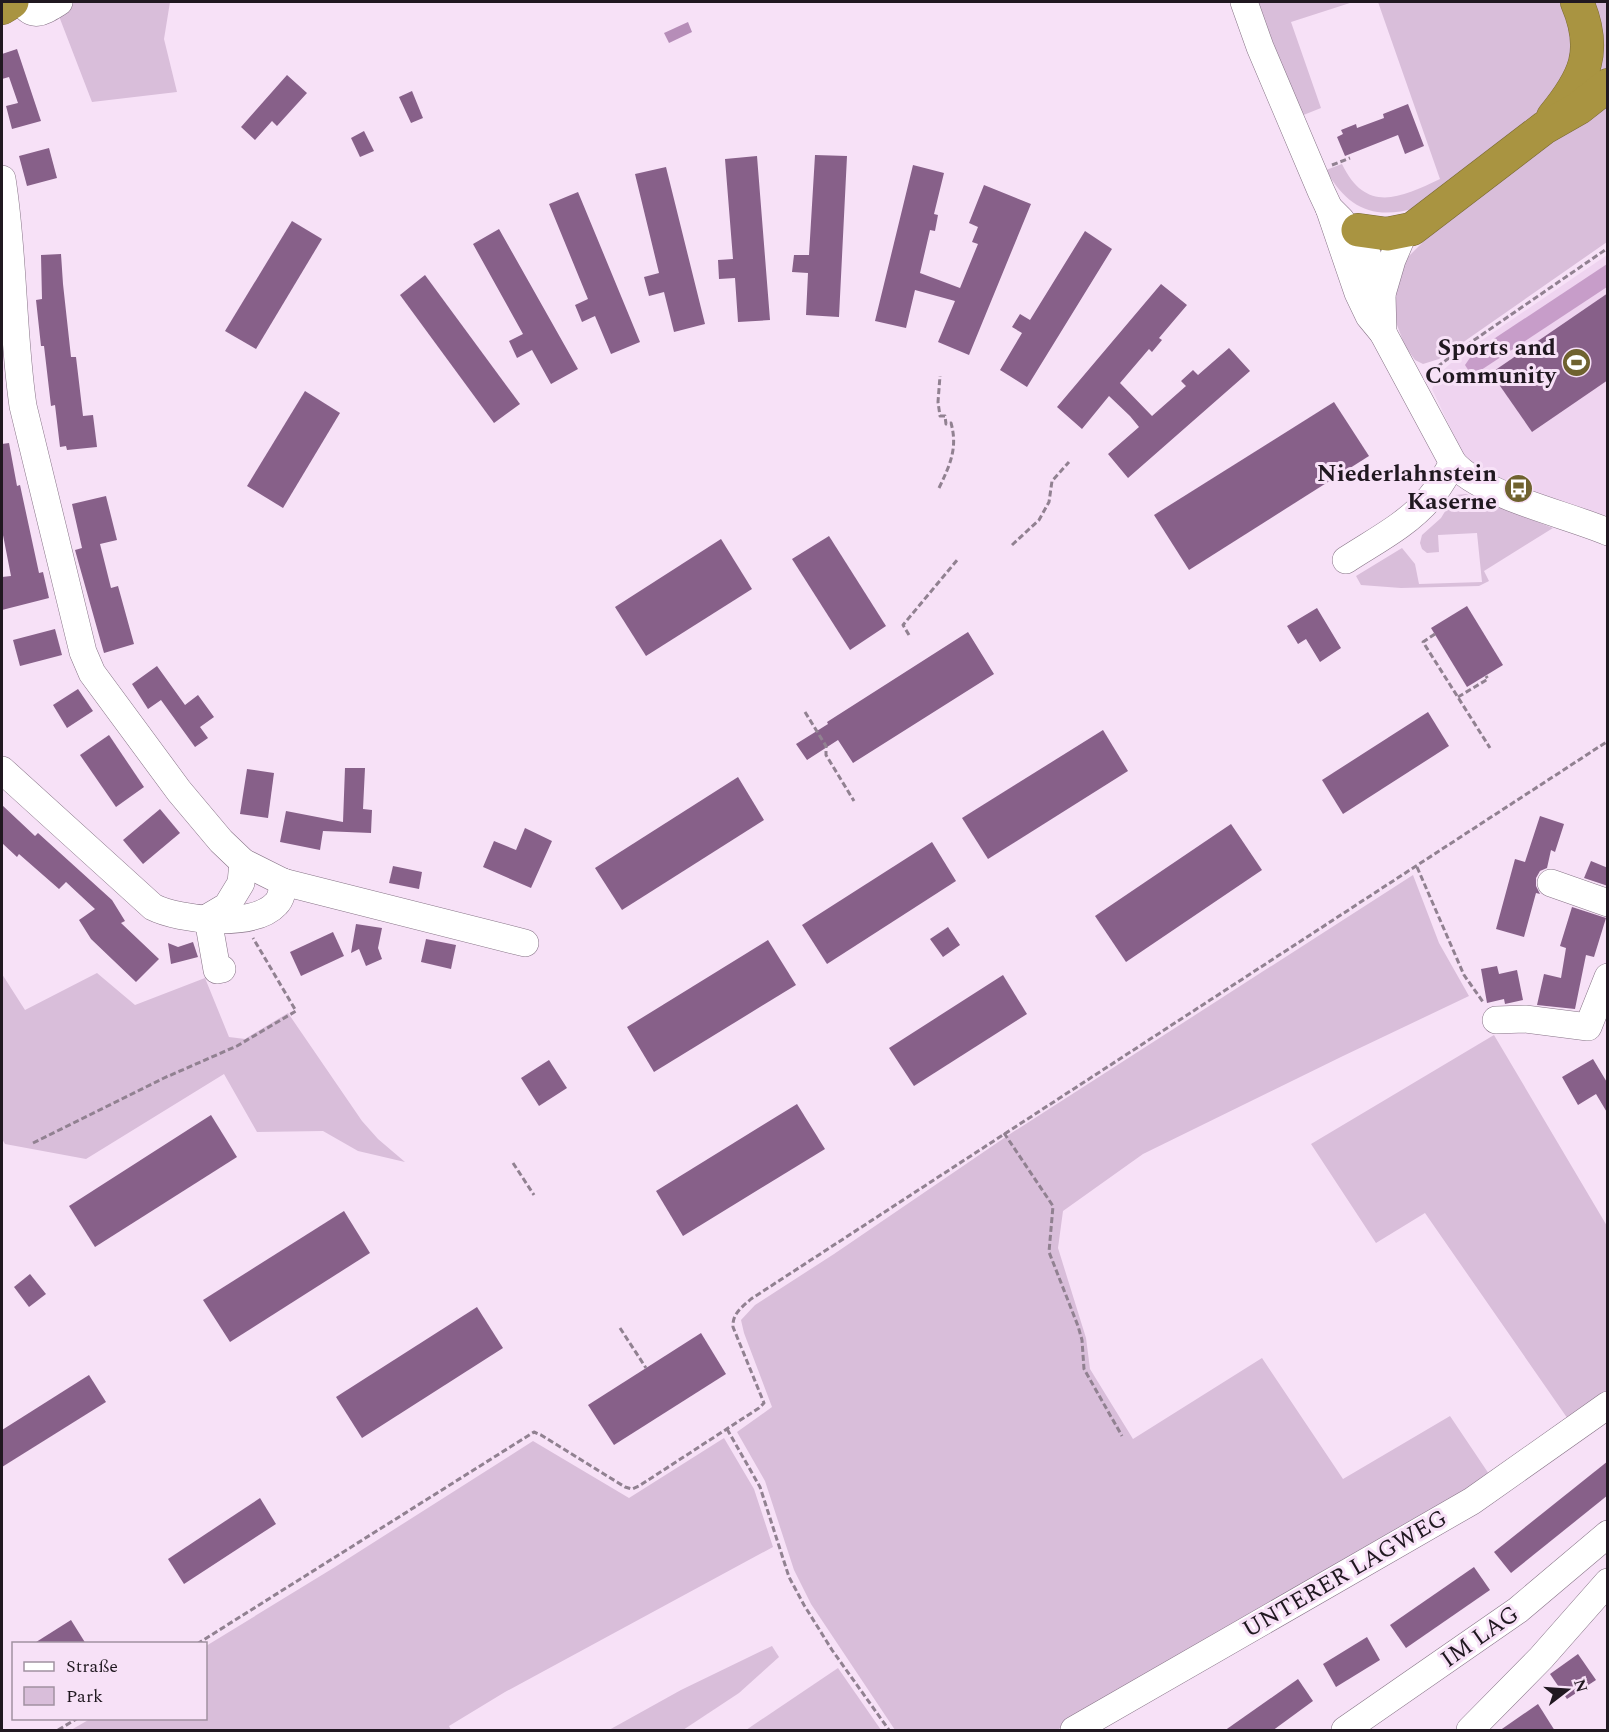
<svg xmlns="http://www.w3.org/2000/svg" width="1609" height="1732" font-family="Spectral,serif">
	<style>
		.built { fill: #efd4f0 }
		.green { fill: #d9beda }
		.forest { fill: #c79dc9 }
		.water { fill: #b68db8 }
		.building { fill: #876089 }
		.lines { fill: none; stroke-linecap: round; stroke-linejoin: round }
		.minor-casing { stroke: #867386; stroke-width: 28 }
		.highway-casing { stroke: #796935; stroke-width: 34 }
		.path { stroke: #918191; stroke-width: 3; stroke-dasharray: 6 3; stroke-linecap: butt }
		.minor { stroke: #fff; stroke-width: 27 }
		.highway { stroke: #a99441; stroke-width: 33 }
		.labels { text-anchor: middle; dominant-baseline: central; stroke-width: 6; stroke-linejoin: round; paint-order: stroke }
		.poi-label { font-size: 24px; font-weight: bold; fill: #201820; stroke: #f7e1f7; text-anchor: end }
		.street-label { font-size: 24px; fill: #201820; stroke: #f7e1f7 }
	</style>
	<rect width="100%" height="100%" fill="#f7e1f7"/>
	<path class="built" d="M1607,255V516L1535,494L1467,463L1432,389L1441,372L1460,355Z"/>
	<g class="green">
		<path d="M38,2H170L164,39L177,92L92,102L57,11Z"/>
		<path d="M1255,2H1353L1291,22L1321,108L1301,116Z"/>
		<path d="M1378,2H1568L1580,42L1552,105L1416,208C1374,220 1348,209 1326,170L1342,164C1366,214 1400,198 1440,179Z"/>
		<path d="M1585,2H1607V75L1588,77Z"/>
		<path d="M1607,92V242L1439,359L1423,364L1415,360L1405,346L1392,312L1393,296L1405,260L1442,223Z"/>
		<path d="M1466,494L1553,528L1484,571L1489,581L1479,586L1401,588L1361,585L1356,576L1402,548L1415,564L1419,584L1482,582L1477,533L1438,535L1439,552L1427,553L1422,549L1420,543L1422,535L1441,518L1455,495Z"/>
		<path d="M1413,875L1439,943L1469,996L1343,1056L1143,1154L1063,1211L1058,1248L1086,1338L1090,1369L1133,1439L1262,1358L1343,1479L1450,1416L1491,1477L1057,1730H895L811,1604L794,1570L765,1481L737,1432L772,1407L744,1333L741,1320L755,1305L834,1254L1010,1134Z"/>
		<path d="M97,973L135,1005L205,978L229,1037L245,1039L288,1013L362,1121L378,1139L405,1162L358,1151L323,1131L257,1132L224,1074L86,1159L5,1144L2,1139V974L25,1010Z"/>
		<path d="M1494,1035L1607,1226V1395L1570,1422L1425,1213L1376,1243L1311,1144Z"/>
		<path d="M724,1438L754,1489L773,1547L505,1692L449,1726L451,1730H71L90,1719L206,1718V1646L335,1567L533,1441L629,1498Z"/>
		<path d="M772,1646L779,1657L739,1693L683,1730H609L681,1690Z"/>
		<path d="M838,1668L881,1730H746Z"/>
	</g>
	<path class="forest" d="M1607,264V287L1472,376L1465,365L1474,352Z"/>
	<path class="water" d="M688,22L692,32L669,43L664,33Z"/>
	<g class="building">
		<path d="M17,49L41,121L12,129L6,106L18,103L9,77L2,79V54Z"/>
		<path d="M287,75L307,93L277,126L272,121L255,140L241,127Z"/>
		<path d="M412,91L423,118L411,123L399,97Z"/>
		<path d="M1408,104L1424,146L1405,154L1398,135L1345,156L1337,137L1343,134L1341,130L1356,124L1357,128L1384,118L1383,114Z"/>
		<path d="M364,131L374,151L360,157L351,138Z"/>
		<path d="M49,148L57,178L27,186L19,156Z"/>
		<path d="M815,155L847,156L839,317L806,315L808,273L792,272L794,255H809Z"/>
		<path d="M757,156L770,320L738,322L735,278L719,279L718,260L733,259L725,159Z"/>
		<path d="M913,165L944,173L934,214L938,215L935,231L930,230L920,273L960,288L978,244L972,242L978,227L969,223L984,185L1031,204L969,355L938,342L955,301L915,290L906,328L875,321Z"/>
		<path d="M666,167L705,324L674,332L664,292L649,296L644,277L659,273L635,174Z"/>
		<path d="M578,192L640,342L611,354L595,316L582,322L575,305L588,299L549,204Z"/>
		<path d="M292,221L322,239L256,349L225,331Z"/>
		<path d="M499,229L578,369L551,384L532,350L517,358L509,341L523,334L473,244Z"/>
		<path d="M1085,231L1112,249L1027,387L1000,370L1022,333L1012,327L1020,314L1030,320Z"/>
		<path d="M61,254L63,284L71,357H76L83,416L93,415L97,447L67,450L66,446L60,447L55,405L51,406L44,346H41L36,300L42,299L41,255Z"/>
		<path d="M425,275L520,404L494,423L400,295Z"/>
		<path d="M1161,284L1187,305L1159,338L1162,340L1152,352L1149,349L1120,383L1152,416L1186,386L1181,381L1193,370L1198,375L1229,348L1250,371L1128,478L1108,454L1139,427L1130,416L1109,396L1082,429L1057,407Z"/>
		<path d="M1608,293V380L1532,432L1491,373Z"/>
		<path d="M305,391L340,413L283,508L247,486Z"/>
		<path d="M1334,402L1369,456L1189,570L1154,515Z"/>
		<path d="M9,443L17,486L20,485L39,573L43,572L49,598L2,610V577L11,576L2,530V444Z"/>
		<path d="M106,496L117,540L100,544L111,588L118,586L134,644L104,653L75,550L82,548L72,504Z"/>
		<path d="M829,536L886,626L850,650L792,559Z"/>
		<path d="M721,539L752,589L646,656L615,607Z"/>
		<path d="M1467,606L1503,665L1467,687L1431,628Z"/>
		<path d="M1317,608L1341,648L1320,662L1306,639L1298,644L1287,626Z"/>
		<path d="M55,629L62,655L20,666L13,640Z"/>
		<path d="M968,632L994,674L853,763L838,740L807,760L796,744L828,724L827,722Z"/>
		<path d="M157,666L185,705L198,695L214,717L200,727L208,738L195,747L161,700L148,709L132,684Z"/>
		<path d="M78,689L93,711L67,728L53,705Z"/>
		<path d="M1428,712L1449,746L1343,814L1322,780Z"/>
		<path d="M1103,730L1128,771L988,859L962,818Z"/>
		<path d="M109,735L144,787L116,807L80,755Z"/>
		<path d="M345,768H365L363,809L372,810L371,833L323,831L320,850L280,842L286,811L343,822Z"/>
		<path d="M247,769L274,773L268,818L240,814Z"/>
		<path d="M738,777L764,820L622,910L595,868Z"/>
		<path d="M2,805L35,836L38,833L112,900L125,921L121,923L159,959L136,982L91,939L79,920L95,909L66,882L59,889L19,854L17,857L2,843Z"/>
		<path d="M160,809L180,833L143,864L123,840Z"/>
		<path d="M1540,816L1564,824L1555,852L1551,850L1547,868L1540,871L1536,878V886L1540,894L1536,893L1524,937L1496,929L1515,859L1525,862Z"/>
		<path d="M1231,824L1262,870L1126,962L1095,916Z"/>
		<path d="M525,828L552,841L531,888L483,867L494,841L516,850Z"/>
		<path d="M932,842L956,881L827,964L802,925Z"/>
		<path d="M1591,861L1608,868V886L1584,878Z"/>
		<path d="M393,866L422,872L419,889L389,883Z"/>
		<path d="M1572,907L1606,918L1594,957L1586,955L1575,1009L1537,1005L1544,974L1561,978L1566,948L1560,946Z"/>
		<path d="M356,924L382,928L378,948L382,959L366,966L359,949L351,953Z"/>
		<path d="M948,927L960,945L943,957L930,939Z"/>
		<path d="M333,932L344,956L301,976L290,952Z"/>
		<path d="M426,939L456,945L451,969L421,962Z"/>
		<path d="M768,940L796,985L654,1072L627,1027Z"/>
		<path d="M193,942L198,957L171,964L168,943L178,947Z"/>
		<path d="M1497,966L1499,974L1517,970L1523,1000L1505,1004L1504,999L1487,1003L1481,969Z"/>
		<path d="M1003,975L1027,1014L914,1086L889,1048Z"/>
		<path d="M1593,1059L1608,1084V1114L1596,1094L1578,1105L1562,1077Z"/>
		<path d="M549,1060L567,1088L539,1106L521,1078Z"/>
		<path d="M797,1104L825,1149L683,1236L656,1191Z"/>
		<path d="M211,1115L237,1157L95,1247L69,1206Z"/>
		<path d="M344,1211L370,1253L230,1342L203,1300Z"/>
		<path d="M30,1274L46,1294L29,1307L14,1287Z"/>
		<path d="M477,1307L503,1348L362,1438L336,1397Z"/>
		<path d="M701,1333L726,1374L614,1445L588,1405Z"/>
		<path d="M89,1375L106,1402L2,1467V1430Z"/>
		<path d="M1608,1461V1495L1511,1573L1494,1552Z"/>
		<path d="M260,1498L276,1524L184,1584L168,1559Z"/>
		<path d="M1474,1567L1490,1590L1406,1648L1390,1625Z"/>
		<path d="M71,1620L86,1644H33Z"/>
		<path d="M1367,1637L1380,1660L1336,1687L1323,1664Z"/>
		<path d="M1578,1654L1596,1680L1567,1699L1550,1674Z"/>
		<path d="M1298,1679L1313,1701L1272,1731H1224Z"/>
		<path d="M1538,1704L1555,1731H1499L1522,1715Z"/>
	</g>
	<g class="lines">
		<defs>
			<g id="minor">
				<path d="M22,2C33,20 44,11 59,2"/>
				<path d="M1244,2L1260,47L1321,191L1329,208L1341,220"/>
				<path d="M2,179C14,254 12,331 23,406L83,652L92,673L179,791L221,841L243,862L283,882L525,943"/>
				<path d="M1329,208L1358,293L1369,316L1383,333L1453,463C1482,496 1566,514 1608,532"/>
				<path d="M1358,230L1382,294"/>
				<path d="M1383,333L1382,294L1392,260L1404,232"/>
				<path d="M1346,560C1375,541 1407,525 1430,498C1439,488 1446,475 1453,463"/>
				<path d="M2,770L153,907C179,920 253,929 276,904C282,898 282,891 283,882"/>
				<path d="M1551,883L1608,903"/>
				<path d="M205,919L227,906L241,883L243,862"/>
				<path d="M208,919L217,970L222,969"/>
				<path d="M1496,1020L1525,1019L1588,1027L1608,977"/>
				<path d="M1074,1730L1472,1501L1608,1405"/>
				<path d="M1345,1730L1518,1610L1608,1534"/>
				<path d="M1470,1730L1541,1658L1608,1582"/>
			</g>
			<g id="highway">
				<path d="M2,8L12,2"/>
				<path d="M1553,117C1585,78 1598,51 1577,2"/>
				<path d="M1358,230L1387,234L1412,229L1544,128L1579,108L1608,85"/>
			</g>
		</defs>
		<use href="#minor" class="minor-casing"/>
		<use href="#highway" class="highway-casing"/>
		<g class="path">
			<path d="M1332,165L1350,158"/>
			<path d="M1430,372L1464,347L1608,248"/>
			<path d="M939,488C950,465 958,448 951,423L946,424L945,416H940L938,402L940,376"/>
			<path d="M1012,545L1039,520L1049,502L1052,481L1069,462"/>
			<path d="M1435,634L1423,642L1490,748"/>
			<path d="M909,635L903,625L958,559"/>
			<path d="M1458,697L1488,679L1486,676"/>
			<path d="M805,712L826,746V755L854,801"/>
			<path d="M1417,867L1464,975L1483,1002"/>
			<path d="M1004,1133L1053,1206L1049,1252L1078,1326L1082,1340L1084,1369L1122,1436"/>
			<path d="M33,1143L164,1078L237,1046L296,1011L253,938"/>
			<path d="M513,1163L534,1195"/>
			<path d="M620,1328L646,1368"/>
			<path d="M727,1429L760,1487L789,1577L804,1605L832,1650L889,1730"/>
			<path d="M197,1644L534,1432L541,1435L625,1487L632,1489L639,1486L759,1408L764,1403L733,1327C732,1314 742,1307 751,1299L1608,741"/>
			<path d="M58,1730L78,1718"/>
		</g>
		<use href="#minor" class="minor"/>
		<use href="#highway" class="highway"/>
	</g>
	<defs>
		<symbol id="stadium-disc" viewBox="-11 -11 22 22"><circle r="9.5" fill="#6f622f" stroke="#f7e1f7"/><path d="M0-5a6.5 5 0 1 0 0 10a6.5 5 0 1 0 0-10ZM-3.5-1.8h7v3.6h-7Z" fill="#fff"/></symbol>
		<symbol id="bus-disc" viewBox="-11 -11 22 22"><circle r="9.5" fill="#6f622f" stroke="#f7e1f7"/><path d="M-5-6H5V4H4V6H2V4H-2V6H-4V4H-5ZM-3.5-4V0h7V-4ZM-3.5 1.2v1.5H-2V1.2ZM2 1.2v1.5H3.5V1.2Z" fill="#fff"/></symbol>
	</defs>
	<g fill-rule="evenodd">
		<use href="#stadium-disc" x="1560" y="346" width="33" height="33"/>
		<use href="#bus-disc" x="1502" y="472" width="33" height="33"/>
	</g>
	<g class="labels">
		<g class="poi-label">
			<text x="1556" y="348">Sports and<tspan x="1556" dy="28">Community</tspan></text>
			<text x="1497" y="474">Niederlahnstein<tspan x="1497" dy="28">Kaserne</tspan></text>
		</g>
		<g class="street-label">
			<text transform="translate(1345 1574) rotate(-30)">UNTERER LAGWEG</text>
			<text transform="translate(1480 1637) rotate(-35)">IM LAG</text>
		</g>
	</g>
	<rect width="1609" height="1732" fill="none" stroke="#201820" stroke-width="6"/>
	<rect x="12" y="1642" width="195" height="78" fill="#f7e1f7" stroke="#a191a1" stroke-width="1.5"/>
	<rect x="24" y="1662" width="30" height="9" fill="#ffffff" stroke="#a191a1" stroke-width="1.5"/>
	<text x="66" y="1672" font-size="18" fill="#201820">Straße</text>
	<rect x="24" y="1687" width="30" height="18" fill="#d9beda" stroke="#a191a1" stroke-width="1.5"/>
	<text x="66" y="1702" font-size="18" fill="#201820">Park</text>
	<g transform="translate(1567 1690) rotate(73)" stroke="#f7e1f7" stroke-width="4.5" paint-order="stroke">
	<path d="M0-4.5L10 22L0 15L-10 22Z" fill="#201820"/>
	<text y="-9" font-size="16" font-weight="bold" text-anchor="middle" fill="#201820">N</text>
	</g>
</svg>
